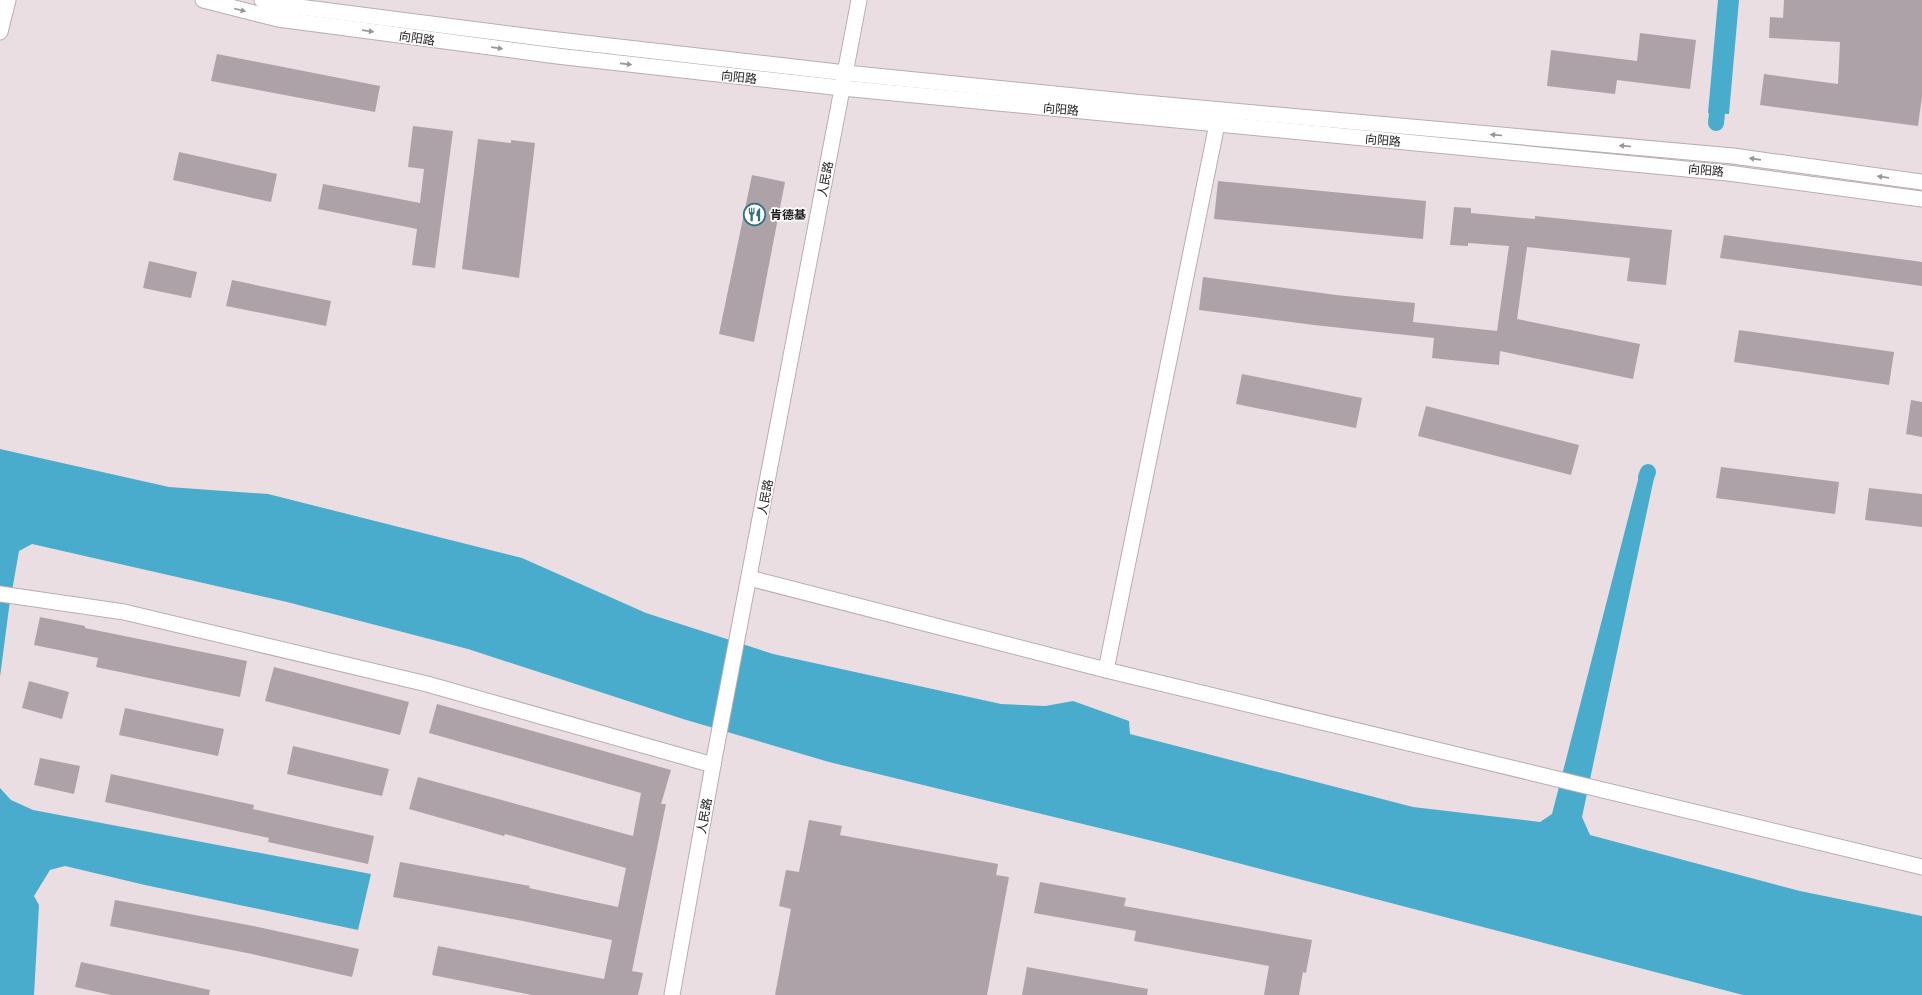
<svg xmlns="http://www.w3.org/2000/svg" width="1922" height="995" font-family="'Golos Text','Noto Sans SC',sans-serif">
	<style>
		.water { fill: #4aaccc }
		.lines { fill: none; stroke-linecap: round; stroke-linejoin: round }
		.canal { stroke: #4aaccc; stroke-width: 16 }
		.building { fill: #ada2a7 }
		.minor-casing { stroke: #b8adb2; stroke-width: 17 }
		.minor { stroke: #fff; stroke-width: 15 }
		.oneway { fill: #989798 }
		.labels { text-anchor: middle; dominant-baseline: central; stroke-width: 3.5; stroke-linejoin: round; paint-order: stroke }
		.street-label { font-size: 12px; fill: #1b1719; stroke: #fff }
		.poi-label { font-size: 12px; font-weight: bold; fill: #1b1719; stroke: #fff; text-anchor: start }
	</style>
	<rect width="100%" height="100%" fill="#eadee3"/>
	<g class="water">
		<path d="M1718,0H1739L1729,114L1708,113Z"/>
		<path d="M0,449L169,487L268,494L522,558L646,613L773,654L1001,704L1045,706L1073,701L1129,721L1130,734L1413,807L1540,822L1552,814L1639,476L1654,478L1582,817L1590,835L1800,891L1922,916V995H1743L1169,845L829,762L683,719L468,649L287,602L32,544L19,551L9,608L0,677Z"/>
		<path d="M0,788L11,800L33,810L371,874L358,930L145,885L65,866L50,870L34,896L39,905L34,995H0Z"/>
	</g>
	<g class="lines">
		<g class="canal">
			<path d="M1716,123L1717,113"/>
			<path d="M1646,477L1648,472"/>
		</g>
	</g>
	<g class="building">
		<path d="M1784,0H1922V97L1918,126L1760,105L1764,74L1838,84L1840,42L1769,38L1770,17L1783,18Z"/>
		<path d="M1640,33L1696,40L1690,89L1617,80L1615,94L1547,86L1551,50L1637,61Z"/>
		<path d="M217,54L380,86L375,112L211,81Z"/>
		<path d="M413,126L453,131L435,268L412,265L417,229L318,209L323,184L420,203L424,169L408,167Z"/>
		<path d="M478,139L511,143V140L535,143L519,278L462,269Z"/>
		<path d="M179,152L277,174L271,202L173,180Z"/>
		<path d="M752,175L785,182L754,342L719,334Z"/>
		<path d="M1218,181L1426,201L1423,239L1214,219Z"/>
		<path d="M1454,207L1471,208V213L1535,219V216L1672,230L1666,285L1627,281L1630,258L1527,247L1517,319L1640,344L1633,379L1500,351L1499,365L1432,358L1434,338L1314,325L1199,310L1203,277L1336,295L1415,303L1413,322L1497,331L1509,246L1468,243V246L1450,245Z"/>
		<path d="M1724,235L1922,262V286L1720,258Z"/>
		<path d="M149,261L197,272L191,298L143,288Z"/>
		<path d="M232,280L331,301L326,326L226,306Z"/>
		<path d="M1739,330L1894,352L1889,385L1734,362Z"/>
		<path d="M1242,374L1362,398L1356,428L1236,404Z"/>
		<path d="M1911,400L1922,402V437L1906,434Z"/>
		<path d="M1426,406L1579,445L1571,475L1418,436Z"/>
		<path d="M1721,467L1839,482L1835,514L1716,498Z"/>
		<path d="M1869,488L1922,494V527L1865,520Z"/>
		<path d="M40,617L85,626V628L247,661L240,697L96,667L98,658L34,645Z"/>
		<path d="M274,667L409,702L400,735L265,701Z"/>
		<path d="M29,681L69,692L62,719L22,708Z"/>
		<path d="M437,704L671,770L661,804H666L632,971L643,973L638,995H532L432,975L438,946L604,979L612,940L523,921L393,897L400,862L530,886L529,888L618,907L626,868L505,834L504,836L409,809L418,777L633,836L641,793L429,733Z"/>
		<path d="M125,708L224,729L218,756L119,735Z"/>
		<path d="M293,746L389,769L382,796L287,774Z"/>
		<path d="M40,758L80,766L74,794L34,785Z"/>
		<path d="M111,774L254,805L253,809L374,836L368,864L268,842L269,838L105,802Z"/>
		<path d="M809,820L842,826L840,835L998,864L996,875L1009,877L987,995H775L791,909L779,906L786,870L799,872Z"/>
		<path d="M1040,882L1126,898L1124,906L1312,940L1306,973L1303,972L1299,995H1264L1269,966L1134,941L1136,931L1034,913Z"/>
		<path d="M115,900L258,927L359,949L352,977L252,954L110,926Z"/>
		<path d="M81,962L210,990L209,995H111L75,987Z"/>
		<path d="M1027,967L1148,989L1147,995H1022Z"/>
	</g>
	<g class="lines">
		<defs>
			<g id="minor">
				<path d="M203,0L278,19L557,56L842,88L1728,173L1922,199"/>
				<path d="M262,0L276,4L549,39L846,73L1134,102L1733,156L1922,182"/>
				<path d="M0,32L8,0"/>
				<path d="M749,578L1106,670L1922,867"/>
				<path d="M0,594L124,612L427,684L713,765"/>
				<path d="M1106,670L1217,124"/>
				<path d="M672,995L715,754L859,0"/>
			</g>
		</defs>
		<use href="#minor" class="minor-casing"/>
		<use href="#minor" class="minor"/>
	</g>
	<defs><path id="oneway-solid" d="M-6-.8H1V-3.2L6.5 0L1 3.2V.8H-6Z"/></defs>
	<g class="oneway">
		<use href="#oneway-solid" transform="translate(240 10) rotate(14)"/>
		<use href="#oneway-solid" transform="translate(368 31) rotate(8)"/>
		<use href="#oneway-solid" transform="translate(497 48) rotate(8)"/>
		<use href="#oneway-solid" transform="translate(626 64) rotate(6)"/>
		<use href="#oneway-solid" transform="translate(1496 135) rotate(-175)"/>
		<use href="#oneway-solid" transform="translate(1625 146) rotate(-175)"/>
		<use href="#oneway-solid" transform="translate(1755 159) rotate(-172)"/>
		<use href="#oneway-solid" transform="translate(1883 177) rotate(-172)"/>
	</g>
	<defs>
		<symbol id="restaurant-ring" viewBox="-11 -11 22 22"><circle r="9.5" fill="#fff" stroke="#2f6e83" stroke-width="1.5"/><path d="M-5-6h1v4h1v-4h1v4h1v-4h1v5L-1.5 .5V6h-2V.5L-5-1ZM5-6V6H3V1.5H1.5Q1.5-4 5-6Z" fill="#2f6e83"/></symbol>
	</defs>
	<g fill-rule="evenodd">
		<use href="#restaurant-ring" x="742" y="202" width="25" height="25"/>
	</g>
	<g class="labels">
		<g class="street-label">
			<text transform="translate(417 38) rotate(8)">向阳路</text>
			<text transform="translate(739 77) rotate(6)">向阳路</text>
			<text transform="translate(1061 109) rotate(5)">向阳路</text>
			<text transform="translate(1383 140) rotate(5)">向阳路</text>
			<text transform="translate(1706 170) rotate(5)">向阳路</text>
			<text transform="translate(825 179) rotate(-79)">人民路</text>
			<text transform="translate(765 497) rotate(-79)">人民路</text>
			<text transform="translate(704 816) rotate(-80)">人民路</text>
		</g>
		<g class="poi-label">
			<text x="770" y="214">肯德基</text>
		</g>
	</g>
</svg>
